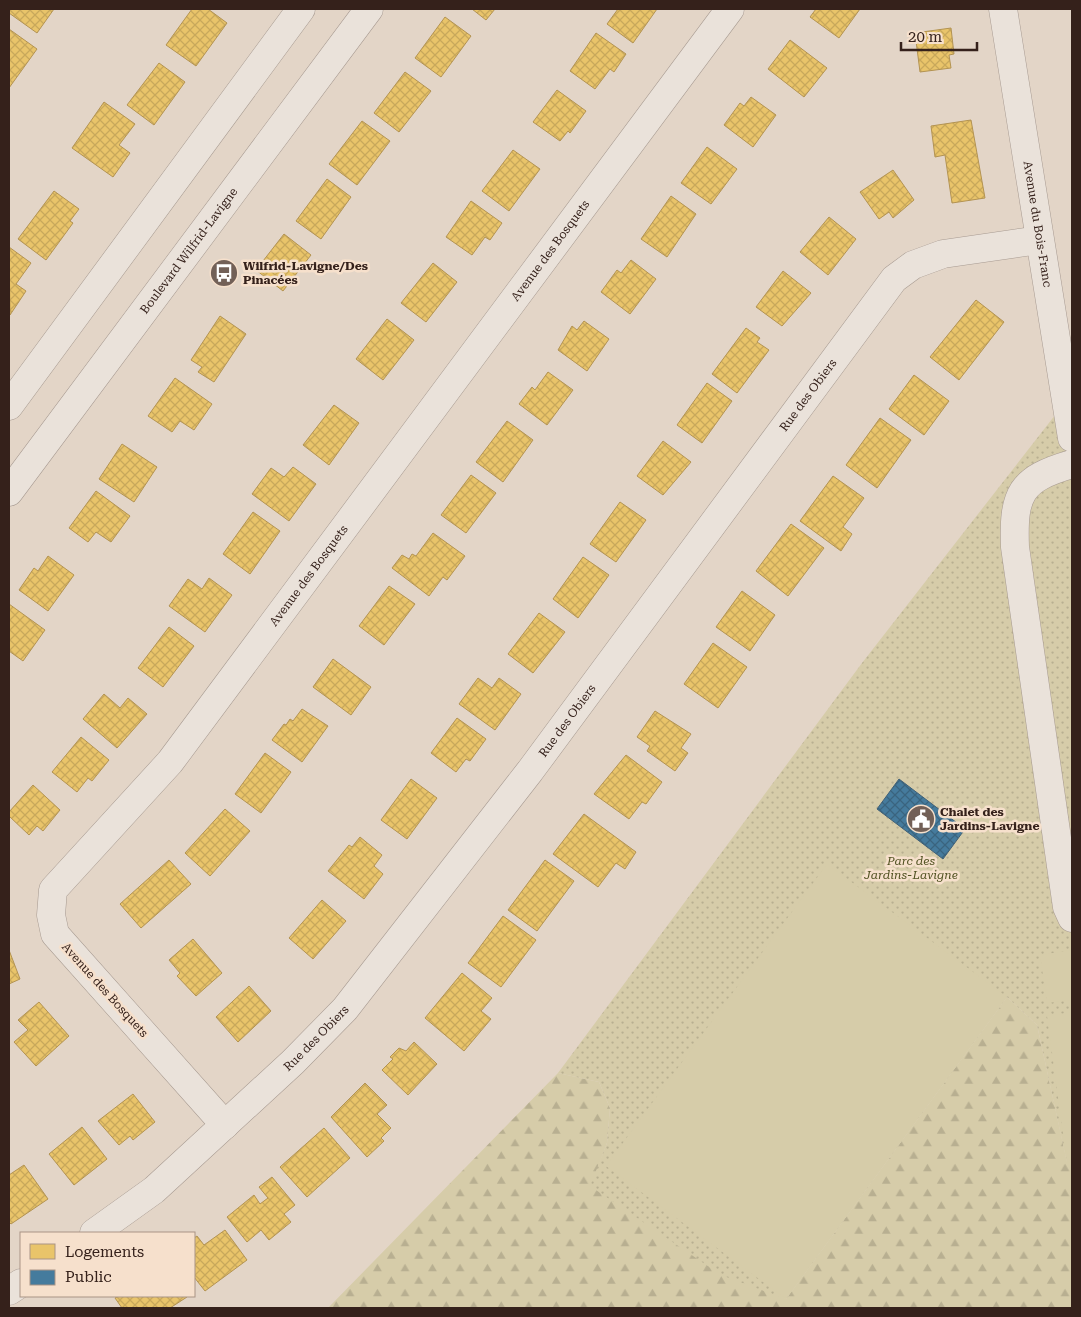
<svg xmlns="http://www.w3.org/2000/svg" width="1081" height="1317" font-family="'Roboto Serif',serif">
	<style>
		.forest { fill: url(#forest-firs) }
		.park { fill: url(#park-dots) }
		.pitch { fill: #d6cca9 }
		.homes { fill: url(#homes-cross-hatch); stroke: #b39352 }
		.public { fill: url(#public-cross-hatch); stroke: #406076 }
		.lines { fill: none; stroke-linecap: round; stroke-linejoin: round }
		.minor-casing { stroke: #a79a91; stroke-width: 29 }
		.minor { stroke: #eae2da; stroke-width: 28 }
		.labels { text-anchor: middle; dominant-baseline: central; stroke-width: 5; stroke-linejoin: round; paint-order: stroke }
		.street-label { font-size: 12px; fill: #35211b; stroke: #f6e0cc }
		.poi-label { font-size: 12px; font-weight: bold; fill: #35211b; stroke: #f6e0cc; text-anchor: start }
		.park-label { font-size: 12px; font-style: italic; fill: #505121; stroke: #f6e0cc }
	</style>
	<defs>
		<pattern id="forest-firs" width="22" height="20" patternUnits="userSpaceOnUse" patternTransform="scale(1.25)"><rect width="22" height="20" fill="#d6cca9"/><path d="M5 1l3.5 6h-7zM16 11l3.5 6h-7z" fill="#b8af91"/></pattern>
		<pattern id="park-dots" width="8" height="8" patternUnits="userSpaceOnUse" patternTransform="scale(1.25)"><rect width="8" height="8" fill="#d6cca9"/><path d="M2 2h.1M6 6h.1" fill="none" stroke="#b8af91" stroke-width="1.8" stroke-linecap="round"/></pattern>
		<pattern id="homes-cross-hatch" width="8" height="8" patternUnits="userSpaceOnUse" patternTransform="scale(1.25)"><rect width="8" height="8" fill="#e9c46a"/><path d="M0 0l8 8M0 8l8-8" fill="none" stroke="#c8a85b"/></pattern>
		<pattern id="public-cross-hatch" width="8" height="8" patternUnits="userSpaceOnUse" patternTransform="scale(1.25)"><rect width="8" height="8" fill="#457b9d"/><path d="M0 0l8 8M0 8l8-8" fill="none" stroke="#3a647f"/></pattern>
	</defs>
	<rect width="100%" height="100%" fill="#e3d5c7"/>
	<path class="forest" d="M1007,997L1037,1025L1067,1162H1072V1308H328L558,1073L599,1082L610,1108L607,1143L591,1186L786,1299Z"/>
	<path class="park" d="M1066,401L1072,438V1162L1067,1163L1037,1025L1007,997L786,1299L721,1275L590,1186L607,1143L610,1108L599,1082L558,1073L862,663Z"/>
	<g class="pitch">
		<path d="M827,864L1007,997L786,1299L606,1166Z"/>
		<path d="M1072,950V1000L1047,1003L1040,955Z"/>
		<path d="M1072,1012V1162L1067,1163L1047,1016Z"/>
	</g>
	<g class="homes">
		<path d="M10,9H54L37,33L9,13Z"/>
		<path d="M192,9H208L227,23L196,66L166,45Z"/>
		<path d="M472,9H495L486,20Z"/>
		<path d="M618,9H657L633,43L607,24Z"/>
		<path d="M816,9H860L839,38L810,17Z"/>
		<path d="M445,17L471,36L441,77L415,58Z"/>
		<path d="M951,28L954,54L949,55L951,68L920,72L915,33Z"/>
		<path d="M9,29L37,49L9,88Z"/>
		<path d="M596,33L626,54L614,72L610,69L595,89L570,71Z"/>
		<path d="M790,40L827,68L804,97L768,69Z"/>
		<path d="M159,63L185,82L154,125L127,105Z"/>
		<path d="M405,72L431,91L399,132L374,113Z"/>
		<path d="M557,90L586,111L570,133L568,131L560,141L533,122Z"/>
		<path d="M751,97L776,115L753,147L724,125L740,103L744,106Z"/>
		<path d="M104,102L135,124L119,145L130,153L113,177L72,148Z"/>
		<path d="M971,120L985,198L952,203L945,155L935,157L931,126Z"/>
		<path d="M362,121L390,141L357,185L329,164Z"/>
		<path d="M707,147L737,169L711,204L681,183Z"/>
		<path d="M513,150L540,169L509,211L482,191Z"/>
		<path d="M893,170L914,200L893,218L889,212L879,219L860,192Z"/>
		<path d="M327,179L351,197L321,239L296,221Z"/>
		<path d="M54,191L79,209L70,221L73,223L46,260L18,239Z"/>
		<path d="M671,196L696,214L667,257L641,239Z"/>
		<path d="M471,201L502,223L490,240L485,237L472,255L446,237Z"/>
		<path d="M829,217L856,239L828,275L800,252Z"/>
		<path d="M284,234L311,255L283,291L256,270Z"/>
		<path d="M9,247L31,263L16,284L26,291L10,315Z"/>
		<path d="M631,260L656,279L630,314L601,292L617,270L621,273Z"/>
		<path d="M433,263L457,282L426,322L401,303Z"/>
		<path d="M783,271L811,293L782,326L756,307Z"/>
		<path d="M976,300L1004,322L959,380L930,357Z"/>
		<path d="M220,316L246,334L214,382L198,372L202,367L191,360Z"/>
		<path d="M387,319L414,340L383,380L356,359Z"/>
		<path d="M584,321L609,339L587,371L558,350L572,326L577,330Z"/>
		<path d="M746,328L760,338L757,342L769,350L737,393L712,374Z"/>
		<path d="M548,372L573,390L547,425L519,404L532,387L535,390Z"/>
		<path d="M914,375L949,401L924,435L889,409Z"/>
		<path d="M175,378L212,404L194,430L180,421L172,432L148,416Z"/>
		<path d="M707,383L732,401L702,443L677,425Z"/>
		<path d="M334,405L359,423L329,465L303,445Z"/>
		<path d="M880,418L911,440L877,488L846,465Z"/>
		<path d="M507,421L533,440L503,482L476,462Z"/>
		<path d="M663,441L691,462L663,495L637,476Z"/>
		<path d="M122,444L157,467L134,502L99,479Z"/>
		<path d="M293,467L316,484L289,521L252,494L271,468L284,477Z"/>
		<path d="M471,475L496,493L466,533L441,515Z"/>
		<path d="M833,476L864,498L843,527L852,534L841,551L800,521Z"/>
		<path d="M96,491L130,516L111,542L96,532L88,542L69,528Z"/>
		<path d="M620,502L646,520L616,562L590,544Z"/>
		<path d="M253,512L280,531L250,574L223,554Z"/>
		<path d="M791,524L824,548L788,596L756,571Z"/>
		<path d="M433,533L465,556L447,580L443,577L429,596L392,568L402,555L409,559L412,554L416,556Z"/>
		<path d="M48,556L74,575L48,611L19,590L34,568L38,571Z"/>
		<path d="M583,557L609,575L578,618L553,599Z"/>
		<path d="M209,578L232,595L205,632L169,606L188,579L202,589Z"/>
		<path d="M389,586L415,604L384,645L359,626Z"/>
		<path d="M742,591L775,615L750,651L716,627Z"/>
		<path d="M9,604L45,630L23,661L9,651Z"/>
		<path d="M539,613L565,632L533,673L508,654Z"/>
		<path d="M169,627L194,646L163,687L138,668Z"/>
		<path d="M713,643L747,667L718,708L684,684Z"/>
		<path d="M333,659L371,687L351,715L313,687Z"/>
		<path d="M478,678L492,688L499,678L521,694L495,730L459,704Z"/>
		<path d="M104,694L120,708L128,698L147,714L117,748L83,719Z"/>
		<path d="M302,709L328,726L302,762L272,740L284,724L286,725L290,719L293,721Z"/>
		<path d="M655,711L691,734L681,748L688,753L675,771L647,751L650,746L637,737Z"/>
		<path d="M457,718L486,739L470,761L466,759L456,772L431,753Z"/>
		<path d="M81,737L109,760L92,781L88,778L77,792L52,772Z"/>
		<path d="M265,753L291,772L261,813L235,794Z"/>
		<path d="M626,755L662,782L646,804L642,802L629,819L594,794Z"/>
		<path d="M411,779L437,798L407,839L381,820Z"/>
		<path d="M33,785L60,810L43,831L37,826L29,835L9,816V812Z"/>
		<path d="M225,809L250,831L210,876L185,853Z"/>
		<path d="M584,814L636,852L625,869L616,863L598,887L553,854Z"/>
		<path d="M360,837L382,855L374,866L383,874L364,899L328,871L349,845L352,847Z"/>
		<path d="M169,860L191,884L141,928L120,904Z"/>
		<path d="M545,860L574,881L537,931L508,910Z"/>
		<path d="M322,900L346,921L313,959L289,938Z"/>
		<path d="M503,916L536,940L501,987L468,963Z"/>
		<path d="M193,939L222,973L196,996L177,976L180,973L169,960Z"/>
		<path d="M9,950L20,979L9,984Z"/>
		<path d="M462,973L492,998L481,1011L491,1019L464,1051L425,1018Z"/>
		<path d="M249,986L271,1011L238,1042L216,1017Z"/>
		<path d="M39,1002L69,1036L36,1066L14,1042L28,1030L18,1020Z"/>
		<path d="M414,1042L437,1064L408,1095L382,1070L393,1059L390,1057L399,1048L406,1051Z"/>
		<path d="M365,1083L387,1105L377,1114L391,1128L381,1138L384,1141L367,1157L331,1117Z"/>
		<path d="M133,1094L155,1122L133,1140L130,1136L119,1145L98,1121Z"/>
		<path d="M82,1127L107,1159L74,1185L49,1154Z"/>
		<path d="M324,1128L350,1158L307,1197L280,1167Z"/>
		<path d="M24,1165L48,1199L11,1224L9,1222V1175Z"/>
		<path d="M272,1177L295,1205L284,1214L291,1222L269,1240L261,1230L247,1242L227,1217L254,1195L260,1204L268,1198L259,1187Z"/>
		<path d="M225,1230L247,1260L205,1291L194,1277V1238L197,1236L204,1245Z"/>
		<path d="M119,1296H186L187,1297L170,1308H122L115,1298Z"/>
	</g>
	<path class="public" d="M899,779L965,829L943,859L877,809Z"/>
	<g class="lines">
		<defs>
			<g id="minor">
				<path id="s1" d="M1003,9L1072,438"/>
				<path d="M9,406L301,9"/>
				<path d="M1072,464C1020,479 1013,494 1015,547L1061,866L1067,907L1072,918"/>
				<path id="s2" d="M9,492L369,9"/>
				<path id="s3" d="M225,1125L55,934L51,915L53,890L170,762L730,9"/>
				<path id="s4" d="M94,1233L154,1190L293,1062L345,1009L530,771L894,279L913,265L943,254L1039,240"/>
				<path d="M9,1291L21,1283"/>
			</g>
		</defs>
		<use href="#minor" class="minor-casing"/>
		<use href="#minor" class="minor"/>
	</g>
	<defs>
		<symbol id="bus-disc" viewBox="-11 -11 22 22"><circle r="9.5" fill="#726057" stroke="#f6e0cc"/><path d="M-5-6H5V4H4V6H2V4H-2V6H-4V4H-5ZM-3.5-4V0h7V-4ZM-3.5 1.2v1.5H-2V1.2ZM2 1.2v1.5H3.5V1.2Z" fill="#fff"/></symbol>
		<symbol id="civic-disc" viewBox="-11 -11 22 22"><circle r="9.5" fill="#726057" stroke="#f6e0cc"/><path d="M-.6-6.5H3V-4.5H.6V-3L4-1V1h2V6H-6V1h2V-1L-.6-3ZM-1.2 2.5V6h2.4V2.5Z" fill="#fff"/></symbol>
	</defs>
	<g fill-rule="evenodd">
		<use href="#bus-disc" x="208" y="257" width="32" height="32"/>
		<use href="#civic-disc" x="905" y="803" width="32" height="32"/>
	</g>
	<g class="labels">
		<g class="street-label">
			<text stroke="none"><textPath href="#s1" startOffset="218">Avenue du Bois-Franc</textPath></text>
			<text stroke="none"><textPath href="#s3" startOffset="1111">Avenue des Bosquets</textPath></text>
			<text stroke="none"><textPath href="#s2" startOffset="301">Boulevard Wilfrid-Lavigne</textPath></text>
			<text stroke="none"><textPath href="#s4" startOffset="1106">Rue des Obiers</textPath></text>
			<text stroke="none"><textPath href="#s3" startOffset="706">Avenue des Bosquets</textPath></text>
			<text stroke="none"><textPath href="#s4" startOffset="701">Rue des Obiers</textPath></text>
			<text transform="translate(105 990) rotate(48)">Avenue des Bosquets</text>
			<text stroke="none"><textPath href="#s4" startOffset="296">Rue des Obiers</textPath></text>
		</g>
		<g class="poi-label">
			<text x="243" y="266">Wilfrid-Lavigne/Des<tspan x="243" dy="14">Pinacées</tspan></text>
			<text x="940" y="812">Chalet des<tspan x="940" dy="14">Jardins-Lavigne</tspan></text>
		</g>
		<g class="park-label">
			<text x="911" y="861">Parc des<tspan x="911" dy="14">Jardins-Lavigne</tspan></text>
		</g>
	</g>
	<rect width="1081" height="1317" fill="none" stroke="#35211b" stroke-width="20"/>
	<rect x="20" y="1232" width="175" height="65" fill="#f6e0cc" stroke="#a99485"/>
	<rect x="30" y="1244" width="25" height="15" fill="#e9c46a" stroke="#a99485"/>
	<text x="65" y="1257" font-size="15" fill="#35211b">Logements</text>
	<rect x="30" y="1270" width="25" height="15" fill="#457b9d" stroke="#a99485"/>
	<text x="65" y="1282" font-size="15" fill="#35211b">Public</text>
	<path d="M901 42v8h76v-8" fill="none" stroke="#35211b" stroke-width="2.5"/>
	<text x="908" y="42" font-size="15" fill="#35211b" stroke="#f6e0cc" stroke-width="4" paint-order="stroke">20 m</text>
</svg>
